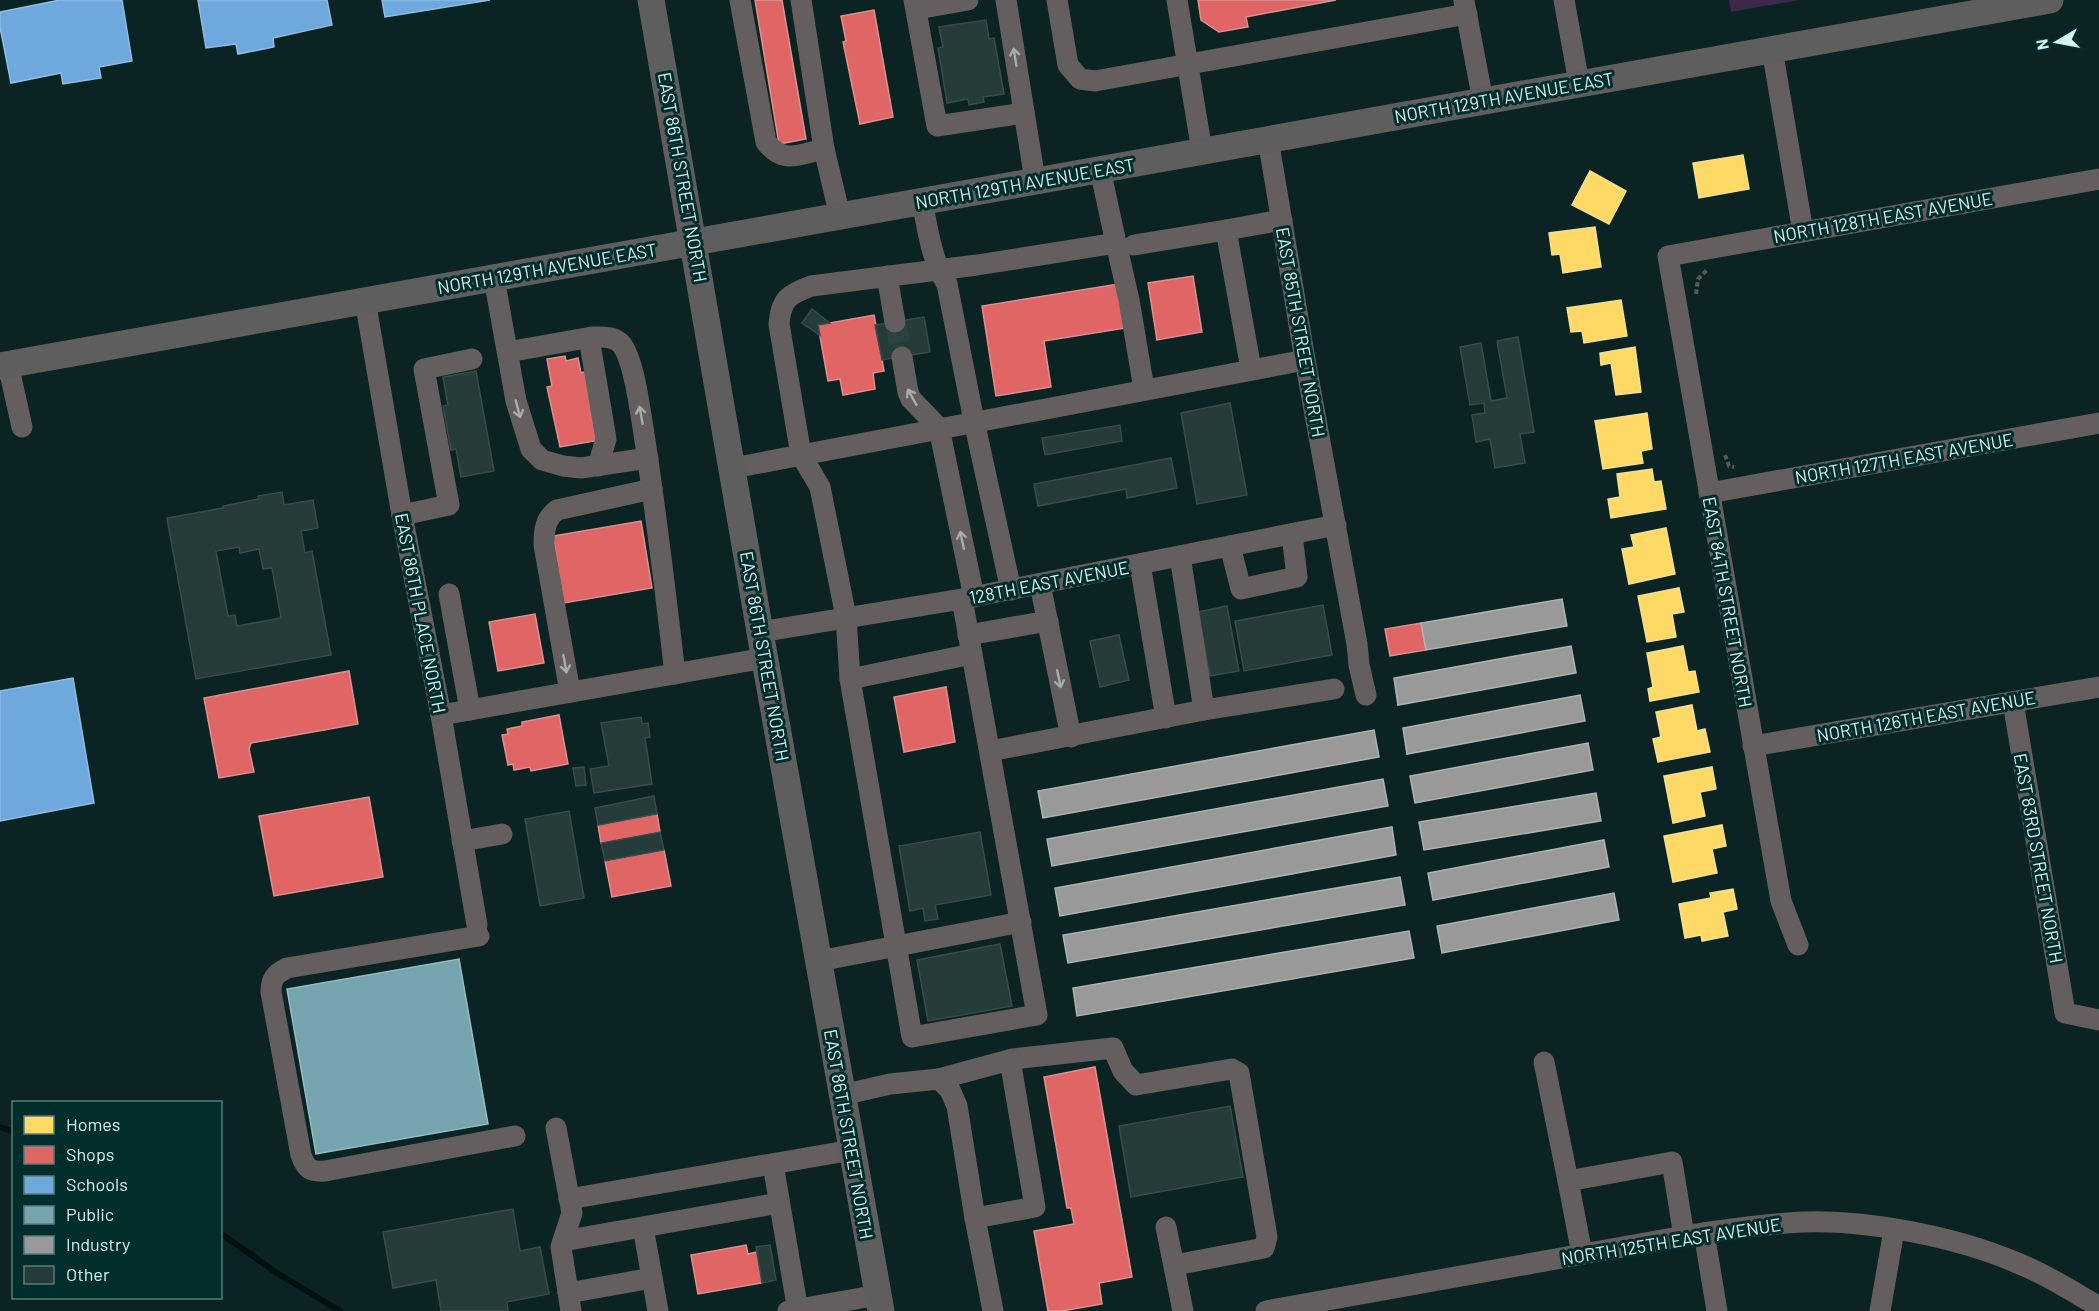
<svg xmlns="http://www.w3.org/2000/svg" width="2099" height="1311" font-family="Barlow,sans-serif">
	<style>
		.green { fill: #3c2848 }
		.homes { fill: #ffd966; stroke: #f3e090; stroke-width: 1.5 }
		.shops { fill: #e06666; stroke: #dd9090; stroke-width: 1.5 }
		.schools { fill: #6fa8dc; stroke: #8ebee2; stroke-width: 1.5 }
		.public { fill: #76a5af; stroke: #93bcc3; stroke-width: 1.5 }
		.industry { fill: #999; stroke: #abb3b3; stroke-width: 1.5 }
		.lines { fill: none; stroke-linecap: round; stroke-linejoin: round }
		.stream { stroke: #041010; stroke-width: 6 }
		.building { fill: #263c3a; stroke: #384c4a; stroke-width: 1.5; fill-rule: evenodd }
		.minor-tunnel { stroke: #2a4242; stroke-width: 21; stroke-dasharray: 21 10; stroke-linecap: butt }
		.path { stroke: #565a5a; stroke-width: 4; stroke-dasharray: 4.5 3; stroke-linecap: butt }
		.minor { stroke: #655e5e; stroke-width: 21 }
		.major { stroke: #5f5e5e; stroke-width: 27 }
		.oneway { stroke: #a3afaf }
		.labels { text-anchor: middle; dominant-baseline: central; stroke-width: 6; stroke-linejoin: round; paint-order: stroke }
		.street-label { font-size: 18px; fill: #d6f1f1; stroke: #022d2d }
	</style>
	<rect width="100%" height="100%" fill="#0c2323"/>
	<path class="green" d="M1729,0H1799L1731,12Z"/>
	<g class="homes">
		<path d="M1743,155L1749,189L1699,198L1693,163Z"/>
		<path d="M1590,171L1626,191L1609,224L1572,205Z"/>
		<path d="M1595,227L1601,267L1563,273L1560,254L1552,255L1549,233Z"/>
		<path d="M1621,300L1627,336L1584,343L1582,331L1571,332L1567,308Z"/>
		<path d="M1635,347L1641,392L1616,395L1611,363L1601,365L1600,353Z"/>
		<path d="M1647,413L1652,449L1641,451L1643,463L1603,469L1595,421Z"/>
		<path d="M1652,469L1654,482L1661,481L1666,509L1611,518L1608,499L1620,497L1617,474Z"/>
		<path d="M1666,528L1675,574L1629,584L1622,549L1634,547L1631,535Z"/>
		<path d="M1679,588L1684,612L1672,614L1676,637L1647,642L1638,596Z"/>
		<path d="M1683,646L1688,672L1695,671L1699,692L1650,701L1648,689L1653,687L1647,653Z"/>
		<path d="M1692,705L1697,731L1705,729L1710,752L1658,762L1653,739L1661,737L1656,712Z"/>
		<path d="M1712,767L1716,789L1700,792L1705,816L1673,823L1664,776Z"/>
		<path d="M1722,825L1726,846L1712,849L1717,873L1673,882L1664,836Z"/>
		<path d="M1733,889L1737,909L1723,912L1728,936L1702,941L1701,935L1685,938L1679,904L1711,898L1710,893Z"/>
	</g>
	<g class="shops">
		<path d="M755,0H782L806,139L779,144Z"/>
		<path d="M1198,0H1336L1246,17L1248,27L1219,32L1201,20Z"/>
		<path d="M874,10L893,117L860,124L843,42L846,41L841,16Z"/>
		<path d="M1193,276L1202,332L1157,340L1148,283Z"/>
		<path d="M1118,284L1126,328L1044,341L1051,387L996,396L982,306Z"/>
		<path d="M874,315L884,371L873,373L875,389L843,395L840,379L828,381L818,325Z"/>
		<path d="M565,356L566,361L578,358L581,373L587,371L600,440L560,447L547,387L552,386L547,359Z"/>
		<path d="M641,521L652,588L564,603L553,536Z"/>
		<path d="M535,614L544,663L498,671L489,622Z"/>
		<path d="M1421,623L1426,650L1390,656L1385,629Z"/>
		<path d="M349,671L358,724L251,743L249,749L254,772L219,778L204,698Z"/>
		<path d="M946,687L955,742L904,752L894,697Z"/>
		<path d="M559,715L568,764L531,771L530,767L514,770L513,764L508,765L502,735L508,734L507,729L522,726V722Z"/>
		<path d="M369,797L383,877L274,896L259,816Z"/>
		<path d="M657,814L660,832L601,843L598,825Z"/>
		<path d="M664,850L671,886L612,897L605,861Z"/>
		<path d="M1095,1067L1132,1277L1099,1283L1102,1304L1062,1311H1048L1034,1231L1074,1224L1071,1208H1067L1044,1077Z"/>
		<path d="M746,1245L748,1254L757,1252L762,1283L698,1294L691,1255Z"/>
	</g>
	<g class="schools">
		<path d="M60,0H122L132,61L99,67L101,78L63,84L61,73L11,83L0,27V12Z"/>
		<path d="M198,0H327L332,25L273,38L274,47L238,54L236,44L206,48Z"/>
		<path d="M382,0H490L385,17Z"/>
		<path d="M73,678L94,803L0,821V691Z"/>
	</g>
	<path class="public" d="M459,959L488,1124L316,1154L287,989Z"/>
	<g class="industry">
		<path d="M1562,599L1567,626L1426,650L1421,623Z"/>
		<path d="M1571,646L1576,673L1398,705L1394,678Z"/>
		<path d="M1580,695L1585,721L1407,754L1403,728Z"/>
		<path d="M1374,730L1379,757L1043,818L1038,791Z"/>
		<path d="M1588,743L1593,770L1415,803L1410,776Z"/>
		<path d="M1383,779L1388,806L1052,866L1047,839Z"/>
		<path d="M1596,793L1601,821L1424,850L1419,822Z"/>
		<path d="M1392,827L1396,855L1060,916L1055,888Z"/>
		<path d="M1604,840L1609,867L1433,900L1428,873Z"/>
		<path d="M1400,877L1405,905L1068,963L1063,935Z"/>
		<path d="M1614,893L1619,920L1442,953L1437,926Z"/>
		<path d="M1409,931L1414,958L1077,1016L1073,988Z"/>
	</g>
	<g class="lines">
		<g class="stream">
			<path d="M0,1127L14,1132"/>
			<path d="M220,1233L277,1273L340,1311"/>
		</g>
	</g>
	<g class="building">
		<path d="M986,20L989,39L994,38L1004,94L983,97L984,102L969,105L968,99L947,103L938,48L943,47L939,27Z"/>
		<path d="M812,309L830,323L818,325L820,335L802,323Z"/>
		<path d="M924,317L930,352L882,360L875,325Z"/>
		<path d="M1518,337L1534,432L1520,434L1525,463L1495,468L1490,439L1476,442L1472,415L1485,413L1484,403L1470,405L1460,347L1481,343L1491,401L1507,398L1497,341Z"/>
		<path d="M476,371L494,471L461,477L456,449L451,450L443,406L448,405L443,377Z"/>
		<path d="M1230,403L1247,495L1197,504L1181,413Z"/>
		<path d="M1120,425L1122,441L1045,455L1042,438Z"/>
		<path d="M1171,458L1177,488L1127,498L1126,489L1038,506L1034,484Z"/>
		<path d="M282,492L284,505L313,500L318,528L301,531L305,553L312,551L331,655L196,679L167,518L223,508V506L259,499L258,496ZM239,547L240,553L259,549L263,569L272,568L281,618L237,626L235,615L228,616L216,551Z"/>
		<path d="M1323,605L1332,655L1244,671L1235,621Z"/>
		<path d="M1227,606L1239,671L1210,676L1198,612Z"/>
		<path d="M1119,635L1129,680L1100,687L1090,641Z"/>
		<path d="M641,717L642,724L648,723L650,737L645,738L652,784L594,793L590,769L609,766L601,723Z"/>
		<path d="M584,767L586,785L576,786L573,768Z"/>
		<path d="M654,796L657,814L598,825L595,808Z"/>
		<path d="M569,811L584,898L540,906L525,819Z"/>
		<path d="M660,832L664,850L605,861L601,843Z"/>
		<path d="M980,832L991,895L935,905L938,919L925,921L923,908L910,911L899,846Z"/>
		<path d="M1000,944L1012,1006L928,1021L917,960Z"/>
		<path d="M1230,1106L1243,1177L1131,1197L1119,1126Z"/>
		<path d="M513,1209L520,1251L540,1247L549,1294L507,1302L508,1311H441L436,1280L393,1288L383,1232Z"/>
		<path d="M770,1245L776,1280L762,1283L756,1247Z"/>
	</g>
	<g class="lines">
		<path class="minor-tunnel" d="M895,322L902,357"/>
		<g class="path">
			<path d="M1696,294L1698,279L1707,270"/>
			<path d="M1725,455L1729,466L1734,467"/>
		</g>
		<g class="minor">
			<path d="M740,0L766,142C784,165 799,154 824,149"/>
			<path d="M801,0L824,149L840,216"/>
			<path d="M914,0L937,126L1024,113"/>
			<path d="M1006,0L1035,180"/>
			<path d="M1057,0L1068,65L1080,79L1095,81L1467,14"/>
			<path d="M1177,0L1202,151"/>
			<path d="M1564,0L1579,83"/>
			<path d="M1464,1L1483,101"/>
			<path d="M917,9L968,0"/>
			<path d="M1772,49L1803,232"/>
			<path d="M1268,139L1305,360L1357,644L1359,665L1366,695"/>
			<path d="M922,201C928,230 931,259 947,284L974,421L1011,590"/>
			<path d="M1116,243L1129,300L1144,389"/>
			<path d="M1134,245L1226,230"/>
			<path d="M887,276L895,322"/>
			<path d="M494,278L516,401L531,449L542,460L563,466L581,468L648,458"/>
			<path d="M365,300L402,515L441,715L477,925"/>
			<path d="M589,338L606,439L598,466"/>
			<path d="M508,352L592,337C603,337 615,336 622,345C633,360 638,397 641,415C655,501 665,588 675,674"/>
			<path d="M902,357L908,392L911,399L939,428L974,597"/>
			<path d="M8,364L22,427"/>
			<path d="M1251,369L1226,230L1282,220"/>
			<path d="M733,468L1305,360"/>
			<path d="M1709,493L2099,423"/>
			<path d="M402,515L449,505L424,369L472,359"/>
			<path d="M1230,546L1241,589L1297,577L1292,534"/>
			<path d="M1140,564L1166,718"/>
			<path d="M1040,584L1071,737"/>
			<path d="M449,594L470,710"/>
			<path d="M962,599L1037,1015L912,1037L850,679L846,617L820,487L801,455L779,324C781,299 788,295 811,286L977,265L1116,243L1100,169"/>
			<path d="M760,632L962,599L1336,525"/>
			<path d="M968,635L1048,621"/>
			<path d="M850,679L972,654"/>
			<path d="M570,692L544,545C544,530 545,519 557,510L652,489"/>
			<path d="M2013,702L2065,1013L2099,1020"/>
			<path d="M1204,710L1334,689"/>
			<path d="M441,715L765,658"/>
			<path d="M1753,746L2099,687"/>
			<path d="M990,751L1204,710L1180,556"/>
			<path d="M462,841L502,834"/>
			<path d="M479,936L287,968C275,974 271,979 271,992L301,1155C306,1169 310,1172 325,1171L515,1136"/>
			<path d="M1798,945L1781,901L1668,256L2099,179"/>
			<path d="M819,961L1021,922"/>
			<path d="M1544,1062L1568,1181"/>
			<path d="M939,1079L1013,1059L1113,1048L1123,1071L1136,1085L1232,1069L1239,1073L1267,1237L1264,1248L1175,1265"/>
			<path d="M842,1095L890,1084L939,1079L950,1090L957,1106L975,1218L993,1311"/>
			<path d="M556,1128L572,1213L561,1247L571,1311"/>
			<path d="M773,1164L798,1311"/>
			<path d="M569,1199L852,1150"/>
			<path d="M975,1218L1035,1207L1010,1060"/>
			<path d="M643,1227L658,1311"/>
			<path d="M1166,1227L1183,1311"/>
			<path d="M1704,1233L1717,1311"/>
			<path d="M563,1241L779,1203"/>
			<path d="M1582,1254L1568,1181L1672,1162L1684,1236"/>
			<path d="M568,1293L652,1278"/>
			<path d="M788,1311L878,1295"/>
			<path d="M1266,1311L1684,1236C1723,1230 1762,1224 1802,1222C1866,1219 1956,1237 2015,1262C2045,1274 2072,1291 2099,1307"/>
			<path d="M1880,1311L1894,1230"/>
		</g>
		<g class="major">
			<path d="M651,0L760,632L881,1311"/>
			<path d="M0,366L2050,0"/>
		</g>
	</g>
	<defs><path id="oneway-shaft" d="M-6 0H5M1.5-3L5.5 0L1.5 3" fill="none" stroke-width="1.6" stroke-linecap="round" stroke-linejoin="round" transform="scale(1.5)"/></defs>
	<g class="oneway">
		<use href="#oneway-shaft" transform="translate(1015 57) rotate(-99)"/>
		<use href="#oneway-shaft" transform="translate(912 397) rotate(-119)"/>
		<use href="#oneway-shaft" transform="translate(518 409) rotate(75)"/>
		<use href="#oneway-shaft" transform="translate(641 415) rotate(-100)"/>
		<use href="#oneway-shaft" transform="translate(962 540) rotate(-102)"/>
		<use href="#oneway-shaft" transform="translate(565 664) rotate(80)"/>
		<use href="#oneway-shaft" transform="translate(1059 679) rotate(78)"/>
	</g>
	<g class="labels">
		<g class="street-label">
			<text transform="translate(1504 97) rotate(-10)">NORTH 129TH AVENUE EAST</text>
			<text transform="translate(683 177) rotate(80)">EAST 86TH STREET NORTH</text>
			<text transform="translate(1025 183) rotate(-10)">NORTH 129TH AVENUE EAST</text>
			<text transform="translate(1883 217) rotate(-10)">NORTH 128TH EAST AVENUE</text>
			<text transform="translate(547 268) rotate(-10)">NORTH 129TH AVENUE EAST</text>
			<text transform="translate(1301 332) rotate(80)">EAST 85TH STREET NORTH</text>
			<text transform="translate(1904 458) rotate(-10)">NORTH 127TH EAST AVENUE</text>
			<text transform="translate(1049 582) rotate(-11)">128TH EAST AVENUE</text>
			<text transform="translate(1728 602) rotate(80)">EAST 84TH STREET NORTH</text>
			<text transform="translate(421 613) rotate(79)">EAST 86TH PLACE NORTH</text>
			<text transform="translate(765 656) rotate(80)">EAST 86TH STREET NORTH</text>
			<text transform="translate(1926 716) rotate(-10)">NORTH 126TH EAST AVENUE</text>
			<text transform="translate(2039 858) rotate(80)">EAST 83RD STREET NORTH</text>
			<text transform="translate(849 1134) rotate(80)">EAST 86TH STREET NORTH</text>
			<text transform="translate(1671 1241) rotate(-9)">NORTH 125TH EAST AVENUE</text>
		</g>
	</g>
	<rect x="12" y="1101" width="210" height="198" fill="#022d2d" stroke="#577b7b" stroke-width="1.5"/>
	<rect x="24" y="1116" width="30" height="18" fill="#ffd966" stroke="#577b7b" stroke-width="1.5"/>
	<text x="66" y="1131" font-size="18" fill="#d6f1f1">Homes</text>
	<rect x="24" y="1146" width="30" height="18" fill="#e06666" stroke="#577b7b" stroke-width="1.5"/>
	<text x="66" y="1161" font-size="18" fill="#d6f1f1">Shops</text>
	<rect x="24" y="1176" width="30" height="18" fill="#6fa8dc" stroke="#577b7b" stroke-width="1.5"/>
	<text x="66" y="1191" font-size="18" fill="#d6f1f1">Schools</text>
	<rect x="24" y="1206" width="30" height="18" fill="#76a5af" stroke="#577b7b" stroke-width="1.5"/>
	<text x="66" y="1221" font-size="18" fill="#d6f1f1">Public</text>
	<rect x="24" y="1236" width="30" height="18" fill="#999999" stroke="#577b7b" stroke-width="1.5"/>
	<text x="66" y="1251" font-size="18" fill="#d6f1f1">Industry</text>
	<rect x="24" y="1266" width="30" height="18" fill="#263c3a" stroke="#577b7b" stroke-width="1.5"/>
	<text x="66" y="1281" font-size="18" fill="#d6f1f1">Other</text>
	<g transform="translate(2057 42) rotate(260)" stroke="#022d2d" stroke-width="4.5" paint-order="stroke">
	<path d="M0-4.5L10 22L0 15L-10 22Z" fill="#d6f1f1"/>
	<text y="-9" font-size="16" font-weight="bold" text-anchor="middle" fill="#d6f1f1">N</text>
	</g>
</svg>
